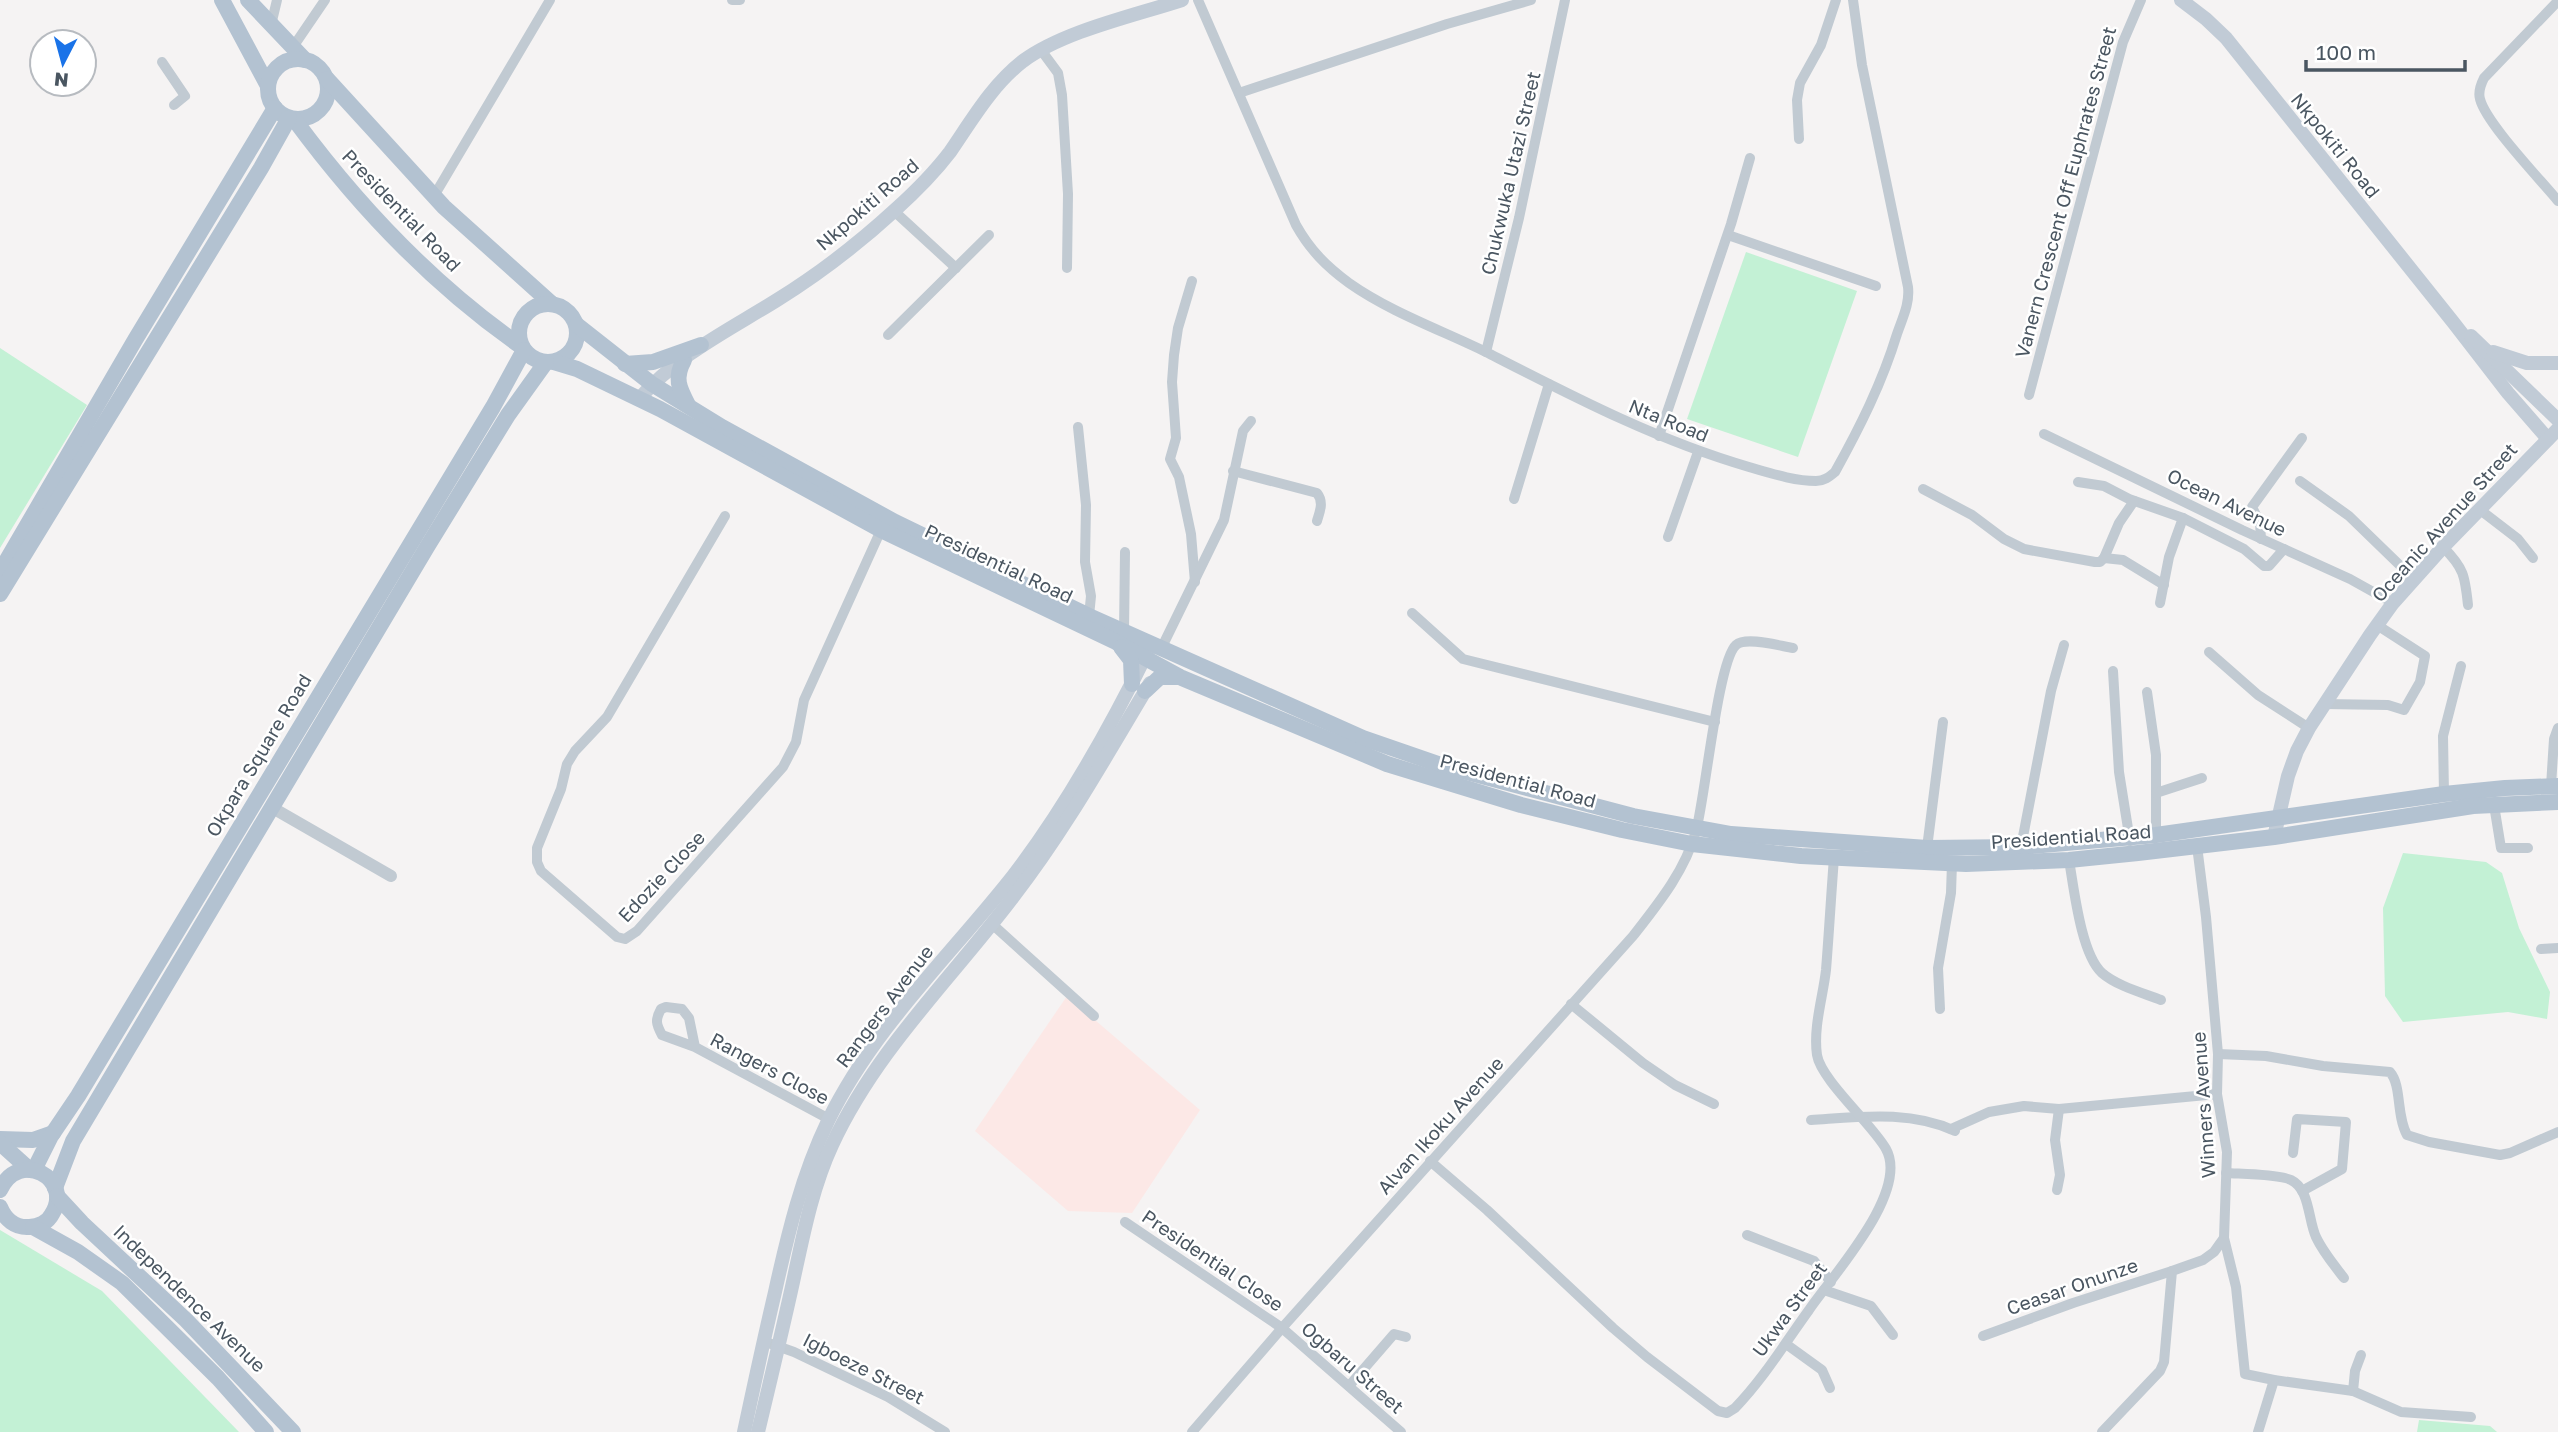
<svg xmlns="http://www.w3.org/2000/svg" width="2558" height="1432" font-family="'Golos Text',sans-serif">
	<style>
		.medical { fill: #fce8e6 }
		.green { fill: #c3f1d5 }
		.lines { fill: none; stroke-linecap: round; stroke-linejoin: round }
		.minor { stroke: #c1cad2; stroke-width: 10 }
		.tertiary { stroke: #c1cad2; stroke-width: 12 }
		.secondary { stroke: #c1cbd6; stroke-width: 14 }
		.primary { stroke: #b3c2d1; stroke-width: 16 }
		.labels { text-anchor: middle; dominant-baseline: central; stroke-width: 5; stroke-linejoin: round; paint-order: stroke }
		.street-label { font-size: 19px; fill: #4a5661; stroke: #fff }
	</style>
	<rect width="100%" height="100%" fill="#f5f3f3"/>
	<path class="medical" d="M1067,996L1200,1110L1132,1213L1068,1211L975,1131Z"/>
	<g class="green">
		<path d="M1746,252L1857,291L1798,457L1687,419Z"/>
		<path d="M0,348L87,405L0,548Z"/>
		<path d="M2403,853L2486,862L2502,873L2519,928L2550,992L2547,1019L2508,1012L2403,1022L2385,996L2383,908Z"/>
		<path d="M0,1230L102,1291L239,1432H0Z"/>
		<path d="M2419,1420L2490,1426L2497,1432H2417Z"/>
	</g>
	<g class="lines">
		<g class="minor">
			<path d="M732,0H740"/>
			<path d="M1198,0L1296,225C1310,250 1326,266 1349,283C1390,312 1441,330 1486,352C1572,396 1656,440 1749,467C1770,473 1794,481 1816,481C1824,481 1829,477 1835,472C1860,427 1882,383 1897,334C1902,319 1910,304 1908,287L1862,65L1853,0"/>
			<path d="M2558,1L2484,78C2481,84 2478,92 2480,99C2486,123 2540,179 2558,201"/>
			<path d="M271,25L277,0"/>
			<path d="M293,47L325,0"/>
			<path d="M1041,50L1058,73L1062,95L1068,194L1067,268"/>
			<path d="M162,62L185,96L174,105"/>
			<path d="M1239,93L1447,24L1531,0"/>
			<path d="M1799,139L1797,100L1800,83L1821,45L1836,0"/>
			<path d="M434,196L550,0"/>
			<path d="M894,211L956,268"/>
			<path d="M1728,235L1876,286"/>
			<path d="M1192,281L1178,328L1174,355L1172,382L1176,438L1170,459L1179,477L1191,534L1195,582"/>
			<path d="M888,335L989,235"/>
			<path d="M1486,352L1519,218L1565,0"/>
			<path d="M2029,395L2123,42L2141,0"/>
			<path d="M1078,427L1086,505L1085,562L1091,596L1089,616"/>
			<path d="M2044,434L2242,530L2350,579L2393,603"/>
			<path d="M1659,436L1731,224L1750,158"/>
			<path d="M1233,471L1317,493C1324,502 1320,511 1317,521"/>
			<path d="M2300,481L2349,516L2414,579"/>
			<path d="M2078,482L2104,486L2129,499L2183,518L2244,549L2264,566H2269L2284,549"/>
			<path d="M1923,489L1972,515L2004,539L2024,549L2095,562H2100L2104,558L2119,523L2134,501"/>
			<path d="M1514,499L1549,384"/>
			<path d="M2479,509L2518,539L2533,558"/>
			<path d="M725,516L607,717L575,751L567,764L561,789L537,848V862L541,871L617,937L625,939L637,931L783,767L796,742L804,700L881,530"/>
			<path d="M1668,537L1698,452"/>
			<path d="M2261,539L2260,523L2252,507L2302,438"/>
			<path d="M2443,547C2464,568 2465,576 2468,605"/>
			<path d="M2104,558L2123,560L2164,585"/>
			<path d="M2160,603L2169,557L2183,518"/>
			<path d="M1412,613L1463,659L1715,722"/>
			<path d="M1124,632L1125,552"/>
			<path d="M1161,649L1224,520L1243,431L1251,421"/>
			<path d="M2209,652L2258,695L2309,728"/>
			<path d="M2113,671L2119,772L2130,841"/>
			<path d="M2147,692L2156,755V835"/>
			<path d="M2325,704L2388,705L2404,710L2420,682L2425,656L2377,625"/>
			<path d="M2551,786L2554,739L2558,728"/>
			<path d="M2156,793L2202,778"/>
			<path d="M2444,794L2443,736L2461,666"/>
			<path d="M2494,805L2501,848H2528"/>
			<path d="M2021,847L2051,691L2064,645"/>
			<path d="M1927,848L1943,722"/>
			<path d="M2069,860C2074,889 2081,954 2102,973C2117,986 2143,993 2161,1000"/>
			<path d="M992,924L1094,1016"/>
			<path d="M2541,949L2558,948"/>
			<path d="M1571,1004L1643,1063L1675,1085L1714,1104"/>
			<path d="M1940,1009L1938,968L1951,893L1952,863"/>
			<path d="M695,1047L689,1018L682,1009L666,1007L661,1009C655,1020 656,1024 662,1035L695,1047L829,1119"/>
			<path d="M2218,1054L2266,1056L2323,1066L2390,1072C2402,1086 2396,1115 2407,1135L2429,1142L2500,1155L2510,1153L2558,1132"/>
			<path d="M1811,1120C1859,1117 1910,1110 1955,1131"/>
			<path d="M1951,1129L1989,1112L2024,1106L2059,1109L2217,1094"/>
			<path d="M2293,1153L2297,1119L2346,1122L2342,1169L2302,1191"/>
			<path d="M1430,1161L1487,1210L1613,1328L1647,1357L1718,1411L1727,1413L1735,1408C1764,1378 1785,1343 1809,1310C1832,1276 1910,1192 1886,1149C1873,1125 1821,1080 1817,1055C1813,1027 1823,997 1826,970C1829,933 1831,896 1834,858"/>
			<path d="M2226,1173C2241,1174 2279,1174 2291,1180C2310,1189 2308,1220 2316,1237C2323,1252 2334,1265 2344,1278"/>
			<path d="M2057,1190L2060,1175L2055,1140L2059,1109"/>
			<path d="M1125,1222L1282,1328L1401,1432"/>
			<path d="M1747,1235L1814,1261L1831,1282"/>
			<path d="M2224,1238L2236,1287L2245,1374L2274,1380L2353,1391L2401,1412L2471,1417"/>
			<path d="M1824,1290L1871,1306L1893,1335"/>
			<path d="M1983,1336L2073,1303L2172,1271"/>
			<path d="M763,1341L794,1352L888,1397L945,1432"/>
			<path d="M1786,1344L1822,1370L1830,1388"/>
			<path d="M1349,1386L1394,1334L1406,1337"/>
			<path d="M2353,1391L2355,1371L2361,1355"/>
			<path d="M1192,1432L1282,1328L1633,936C1658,904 1685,871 1696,831C1705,799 1718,661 1736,645C1746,636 1780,646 1793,648"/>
			<path d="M2102,1432L2160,1371L2164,1362L2172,1271L2203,1260L2214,1252L2224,1238L2227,1152L2217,1094L2218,1054L2206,917L2197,846"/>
			<path d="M2258,1432L2274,1380"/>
		</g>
		<path class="tertiary" d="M271,807L391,876"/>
		<g class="secondary">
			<path d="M2181,0L2206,19L2226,38L2453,322L2508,393L2548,439"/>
			<path d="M2471,336L2558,420"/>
			<path d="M2493,352L2527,363H2558"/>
			<path d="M639,399C677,355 729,330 777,300C819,274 859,243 895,210C915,192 934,173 950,152C972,120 992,85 1023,61C1064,31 1133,16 1182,0"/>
			<path d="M2274,837L2288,776L2297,751L2309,728L2370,635L2393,603L2443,547L2558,429"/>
			<path d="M744,1432C754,1385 764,1339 775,1292C788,1233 802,1175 828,1121C873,1028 950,956 1013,876C1064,810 1112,724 1149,649"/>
			<path d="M758,1432C770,1382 782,1332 793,1282C803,1236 812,1188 832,1145C876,1050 951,979 1013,897C1065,830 1106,756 1150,683"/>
		</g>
		<g class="primary">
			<path d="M222,0L268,86"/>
			<path d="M248,0L305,60"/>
			<circle cx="298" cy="89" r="30"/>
			<path d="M327,79L444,207L552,304"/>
			<path d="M294,119C358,206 433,285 522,347"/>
			<circle cx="548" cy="333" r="29"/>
			<path d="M577,325L652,384L722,427L895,522L1089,616L1363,738L1444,766L1633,816L1731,834L1927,848L2021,847L2156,835L2444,794L2505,788L2558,786"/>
			<path d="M684,360C674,378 679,388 688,405"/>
			<path d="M554,362L577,369L660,409L881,530L1114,641L1182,678L1387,764L1521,805L1622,830L1692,844L1801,856L1966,864L2069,860L2138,853L2274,837L2473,806L2558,802"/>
			<path d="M625,364L653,362L701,345"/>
			<path d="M0,572L135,340L275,108"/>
			<path d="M0,594L261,168L289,118"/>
			<path d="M1121,647L1131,660L1132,684"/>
			<path d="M1145,691L1160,677H1179"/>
			<path d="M0,1139L33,1140L53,1133"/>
			<path d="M0,1143L30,1170"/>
			<path d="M34,1170L51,1136L78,1096L493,407L524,350"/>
			<path d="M55,1188L73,1141L427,547L508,415L546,362"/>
			<path d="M0,1190C19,1148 74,1179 52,1214C48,1222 39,1227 29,1227C15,1228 5,1219 0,1207"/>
			<path d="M57,1196L82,1223L186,1320L293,1432"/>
			<path d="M33,1227L78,1252L122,1283L218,1378L266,1432"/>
		</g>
	</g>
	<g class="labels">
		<g class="street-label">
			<text transform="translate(2336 145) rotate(51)">Nkpokiti Road</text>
			<text transform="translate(1510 173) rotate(-77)">Chukwuka Utazi Street</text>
			<text transform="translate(2065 192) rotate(-75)">Vanern Crescent Off Euphrates Street</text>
			<text transform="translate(867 204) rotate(-41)">Nkpokiti Road</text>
			<text transform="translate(402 210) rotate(46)">Presidential Road</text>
			<text transform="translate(1669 420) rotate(22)">Nta Road</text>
			<text transform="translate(2227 502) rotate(26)">Ocean Avenue</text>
			<text transform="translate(2444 522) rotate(-48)">Oceanic Avenue Street</text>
			<text transform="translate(999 563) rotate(25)">Presidential Road</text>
			<text transform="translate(258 755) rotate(-59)">Okpara Square Road</text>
			<text transform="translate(1518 780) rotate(15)">Presidential Road</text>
			<text transform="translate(2071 836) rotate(-4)">Presidential Road</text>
			<text transform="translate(661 876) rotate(-47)">Edozie Close</text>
			<text transform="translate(884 1006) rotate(-53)">Rangers Avenue</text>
			<text transform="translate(770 1068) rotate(28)">Rangers Close</text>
			<text transform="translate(2203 1105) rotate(-94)">Winners Avenue</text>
			<text transform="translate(1440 1125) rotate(-48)">Alvan Ikoku Avenue</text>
			<text transform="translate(1213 1260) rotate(34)">Presidential Close</text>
			<text transform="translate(2072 1286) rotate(-19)">Ceasar Onunze</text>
			<text transform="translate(190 1298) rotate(44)">Independence Avenue</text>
			<text transform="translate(1789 1309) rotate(-54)">Ukwa Street</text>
			<text transform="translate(1353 1367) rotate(41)">Ogbaru Street</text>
			<text transform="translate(864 1368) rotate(27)">Igboeze Street</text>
		</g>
	</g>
	<g transform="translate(63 63) rotate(186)"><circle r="33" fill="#ffffff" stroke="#b7bbc0" stroke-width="2"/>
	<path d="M0-5L12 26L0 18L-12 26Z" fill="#1a73e8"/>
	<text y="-10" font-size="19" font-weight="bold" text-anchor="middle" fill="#4a5661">N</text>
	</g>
	<path d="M2306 60v10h159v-10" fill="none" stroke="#4a5661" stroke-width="3.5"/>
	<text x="2316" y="60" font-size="21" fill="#4a5661" stroke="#ffffff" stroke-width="5" paint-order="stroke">100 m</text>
</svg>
